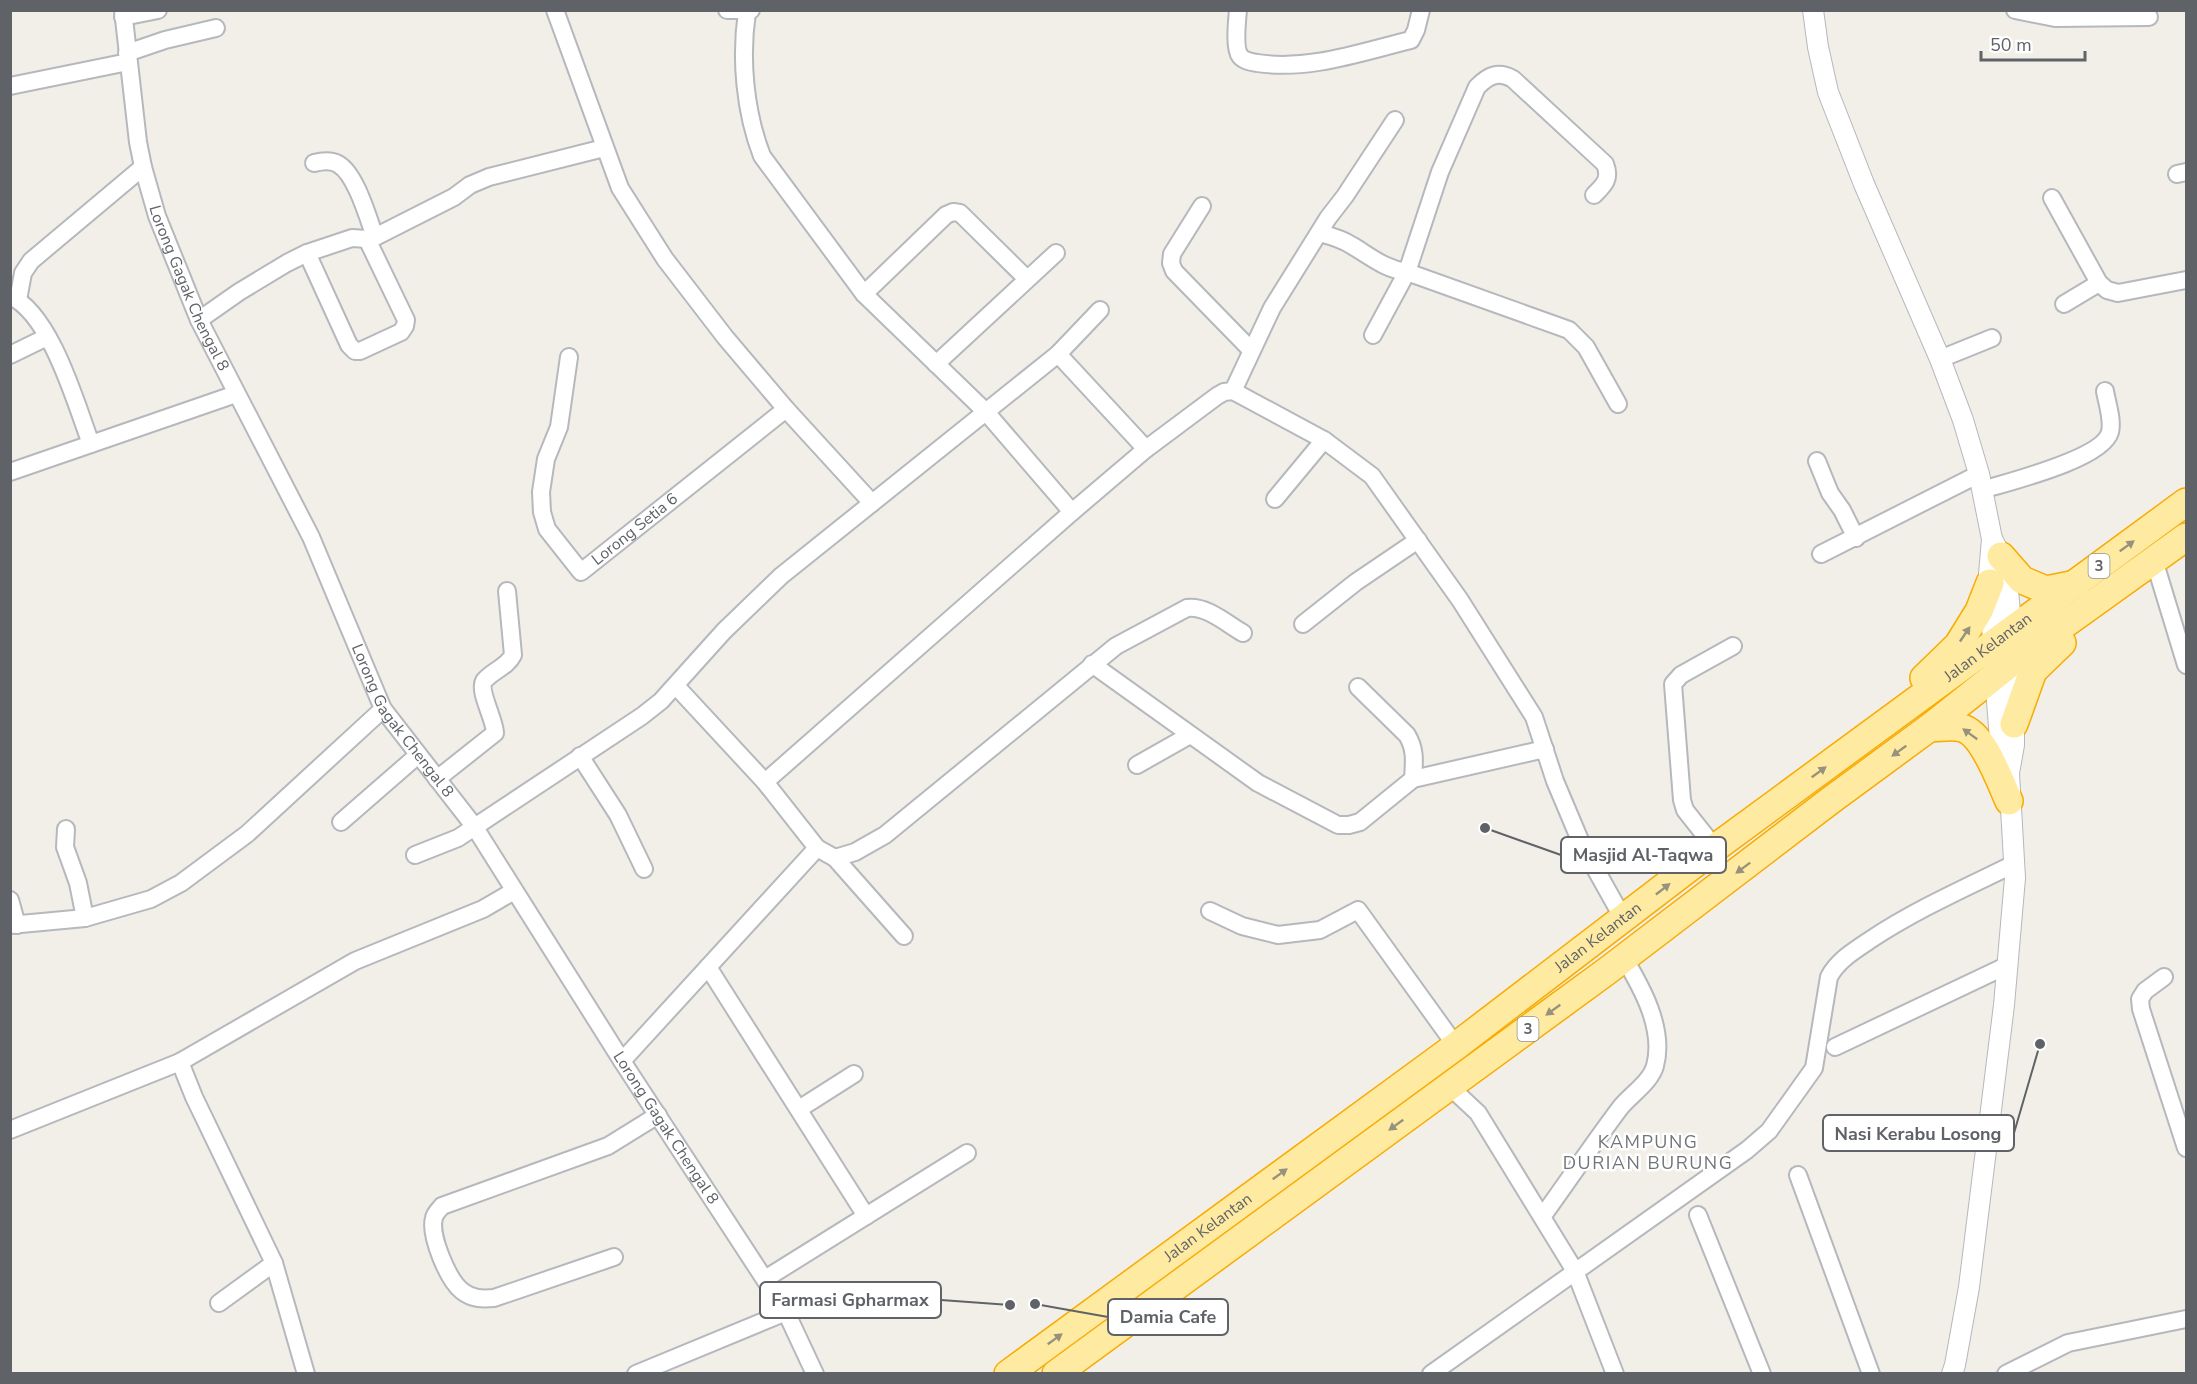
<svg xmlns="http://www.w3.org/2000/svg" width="2197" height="1384" font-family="'Nunito Sans',sans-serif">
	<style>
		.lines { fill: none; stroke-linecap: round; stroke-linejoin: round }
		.minor-casing { stroke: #b5b8bc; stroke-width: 20 }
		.tertiary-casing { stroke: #b5b8bc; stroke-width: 22 }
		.trunk-casing { stroke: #f9ab00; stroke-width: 30 }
		.minor { stroke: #fff; stroke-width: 16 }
		.tertiary { stroke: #fff; stroke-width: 20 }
		.trunk { stroke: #feeaa1; stroke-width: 27 }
		.oneway { fill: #97927c }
		.labels { text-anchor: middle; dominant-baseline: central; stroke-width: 5; stroke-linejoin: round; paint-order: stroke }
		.shield { fill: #fff; stroke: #8f9295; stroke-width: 1.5 }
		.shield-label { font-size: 15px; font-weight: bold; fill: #5f6368 }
		.street-label { font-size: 16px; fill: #5f6368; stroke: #fff }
		.neighbourhood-label { font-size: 18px; letter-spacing: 1.5px; fill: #70757a; stroke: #fff }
		.leader { fill: none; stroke: #5f6368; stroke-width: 2 }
		.callout-dot { fill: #5f6368; stroke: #fff; stroke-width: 2 }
		.callout { fill: #fff; stroke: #5f6368; stroke-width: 2 }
		.callout-label { font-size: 18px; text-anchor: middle; font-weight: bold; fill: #5f6368 }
	</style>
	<rect width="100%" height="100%" fill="#f1efe8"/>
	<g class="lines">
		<defs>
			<g id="minor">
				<path id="s1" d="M123,10L138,142L143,167L157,216L199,320L311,537L383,709L474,826L622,1061L786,1312L815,1374"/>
				<path d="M555,10L620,188L665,259L725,337L786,409L872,503"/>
				<path d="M727,10H751"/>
				<path d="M1238,10C1237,21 1234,48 1240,56C1244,61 1251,62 1257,63C1309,71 1361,52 1411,40L1416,30L1421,10"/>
				<path d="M2015,10L2055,18L2149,17"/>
				<path d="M747,12C740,59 745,112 762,156L864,294L986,412L1072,512"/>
				<path d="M123,17L158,10"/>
				<path d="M127,53L165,40L216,28"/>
				<path d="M10,86L128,62"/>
				<path d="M314,163C322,161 331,160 338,164C356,174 368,218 375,237"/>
				<path d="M2177,174L2186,172"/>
				<path d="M2052,198L2099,283L2107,290L2118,293L2186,280"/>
				<path d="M1202,206L1172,254L1171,263L1174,271L1251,350"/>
				<path d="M1320,233C1331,236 1342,239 1351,245C1370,256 1384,269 1407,272L1569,330L1586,347L1618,404"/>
				<path d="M307,253L349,345L355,351H360L401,332L405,326L406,320L367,239"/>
				<path d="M864,294L946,215L953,212L960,213L1027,279"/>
				<path d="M10,296C51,314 76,404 91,444"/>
				<path d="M18,300L23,273L31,261L143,167"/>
				<path d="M2064,304L2099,283"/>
				<path d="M199,320L239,292L287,263L307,253L352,238L367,239L375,237L454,197L470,185L489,177L604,148"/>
				<path d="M1373,335L1407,272L1440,172L1477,87C1489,75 1498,71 1513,79L1605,164C1611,179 1604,185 1594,195"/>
				<path d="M1058,354L1146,449"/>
				<path d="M10,355L47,337"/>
				<path id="s2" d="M569,357L559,427L546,459L541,492L542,512L547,529L581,572L786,409"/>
				<path d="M1940,359L1992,338"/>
				<path d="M936,364L1056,253"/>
				<path d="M1233,391L1324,440L1372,476L1460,600L1534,717L1555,781L1582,845L1624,920"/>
				<path d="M1817,461L1830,493L1842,510L1856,538"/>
				<path d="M10,472L236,394"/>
				<path d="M1982,490C2008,482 2103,459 2110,432C2113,420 2107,403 2105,391"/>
				<path d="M1275,499L1324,440"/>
				<path d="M1821,554L1979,474"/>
				<path d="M2154,560L2186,665"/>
				<path d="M1303,624L1356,582L1418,540"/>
				<path d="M1092,664L1258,783L1338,825H1349L1360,822L1413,779L1545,749"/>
				<path d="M676,686L765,782L817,848L835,858L855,852L885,835L1116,646L1187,608C1206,605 1227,624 1243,633"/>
				<path d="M1358,687L1407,735C1416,750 1414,762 1413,779"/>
				<path d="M580,756L618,815L644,869"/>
				<path d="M1137,765L1190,735"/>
				<path d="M437,779L495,733C495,720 478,691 484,681C492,671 507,667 513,655L507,591"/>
				<path d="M765,782L1072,512L1146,449L1217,396L1224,392L1233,391L1272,308L1328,218L1345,196L1395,120"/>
				<path d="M341,822L418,755"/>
				<path d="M66,829L65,847L78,883L85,918"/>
				<path d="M1715,848L1685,810L1682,800L1673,684L1681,675L1733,646"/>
				<path d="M415,855L458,838L642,716L661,701L724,631L781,576L1058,354L1100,310"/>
				<path d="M835,858L904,936"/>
				<path d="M10,900L17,925"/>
				<path d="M1210,911L1242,926L1278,935L1320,930L1358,910L1456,1046"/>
				<path d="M10,925L85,918L151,899L181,883L247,834L383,709"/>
				<path d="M708,967L866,1216"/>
				<path d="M2164,977L2145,991L2140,999L2141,1009L2186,1148"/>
				<path d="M1835,1047L2008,965"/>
				<path d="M622,1061L817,848"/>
				<path d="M1449,1086L1478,1113L1575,1271L1615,1374"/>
				<path d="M799,1109L854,1074"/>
				<path d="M10,1130L180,1062"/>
				<path d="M1798,1175L1871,1374"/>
				<path d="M1698,1215L1762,1374"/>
				<path d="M1542,1217C1568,1181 1593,1144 1620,1108C1630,1095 1650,1083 1655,1066C1665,1029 1642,988 1624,958"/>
				<path d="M614,1257L494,1298C482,1299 472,1299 462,1291C448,1280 429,1235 434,1218C435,1213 439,1210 442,1206L608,1146L658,1115"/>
				<path d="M274,1263L306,1374"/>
				<path d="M765,1279L967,1153"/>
				<path d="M219,1303L274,1263L194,1097L180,1062L355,961L483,909L514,891"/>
				<path d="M636,1374L786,1312"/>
				<path d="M1431,1374L1747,1150L1769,1131L1814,1068L1829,977C1838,960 1854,951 1870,940C1915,910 1965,888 2014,864"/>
				<path d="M2006,1374L2068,1343L2186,1319"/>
			</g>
			<g id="tertiary">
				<path d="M1813,10L1818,47L1828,92L1864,184L1940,359L1963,420L1979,474L1992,539L1989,574L1995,676L2001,752L2006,765"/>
				<path d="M1952,1374L1955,1365L1969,1287L2004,1005L2015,878L2009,773L2014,745V724L2012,631L2006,572L2001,556L1992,539"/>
			</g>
			<g id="trunk">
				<path d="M2001,556L2022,580L2046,590L2076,584"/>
				<path d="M1924,678L1958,645L1979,611L1990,583"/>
				<path d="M2014,724L2033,671L2062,643"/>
				<path d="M1929,728C1939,728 1952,725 1962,728C1984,734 2000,782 2009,801"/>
				<path id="s3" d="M1008,1374L1456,1046L1715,848L2186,502"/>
				<path d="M1056,1374L1607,971L1831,800L1929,728L2012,662L2186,537"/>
			</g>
		</defs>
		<use href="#minor" class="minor-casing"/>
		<use href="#tertiary" class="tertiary-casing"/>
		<use href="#trunk" class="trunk-casing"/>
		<use href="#minor" class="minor"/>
		<use href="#tertiary" class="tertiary"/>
		<use href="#trunk" class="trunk"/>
	</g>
	<defs><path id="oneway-solid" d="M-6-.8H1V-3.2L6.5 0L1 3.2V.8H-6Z" transform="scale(1.5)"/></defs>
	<g class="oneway">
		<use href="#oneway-solid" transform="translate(2127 546) rotate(-36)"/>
		<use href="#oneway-solid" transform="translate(1965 634) rotate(-56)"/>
		<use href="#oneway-solid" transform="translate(1970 734) rotate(-144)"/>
		<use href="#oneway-solid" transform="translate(1899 751) rotate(144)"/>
		<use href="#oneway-solid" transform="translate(1819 772) rotate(-36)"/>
		<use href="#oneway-solid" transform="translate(1743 868) rotate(143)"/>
		<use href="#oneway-solid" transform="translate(1663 889) rotate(-38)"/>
		<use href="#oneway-solid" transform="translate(1553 1010) rotate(144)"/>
		<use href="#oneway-solid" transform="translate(1396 1125) rotate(144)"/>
		<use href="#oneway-solid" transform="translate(1280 1174) rotate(-36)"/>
		<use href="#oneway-solid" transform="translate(1055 1339) rotate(-36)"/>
	</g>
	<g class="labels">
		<g class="shield">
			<rect x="2088.5" y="554" width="21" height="24" rx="4.5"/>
			<rect x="1517.5" y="1017" width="21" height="24" rx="4.5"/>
		</g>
		<g class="shield-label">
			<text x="2099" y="566">3</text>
			<text x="1528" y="1029">3</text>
		</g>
		<g class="street-label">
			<text stroke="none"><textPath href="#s1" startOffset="288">Lorong Gagak Chengal 8</textPath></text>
			<text stroke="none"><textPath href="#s2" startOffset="300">Lorong Setia 6</textPath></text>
			<text stroke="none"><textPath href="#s3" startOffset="1220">Jalan Kelantan</textPath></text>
			<text stroke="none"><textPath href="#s1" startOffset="772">Lorong Gagak Chengal 8</textPath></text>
			<text stroke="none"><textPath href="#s3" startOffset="734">Jalan Kelantan</textPath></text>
			<text stroke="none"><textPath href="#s1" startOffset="1258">Lorong Gagak Chengal 8</textPath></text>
			<text stroke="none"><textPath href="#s3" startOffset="248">Jalan Kelantan</textPath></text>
		</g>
		<g class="neighbourhood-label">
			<text x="1648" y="1142">KAMPUNG<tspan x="1648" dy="21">DURIAN BURUNG</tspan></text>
		</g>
	</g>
	<path class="leader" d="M1485 828L1561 855M2040 1044L2014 1133M1010 1305L941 1300M1035 1304L1108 1317"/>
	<g class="callout-dot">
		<circle cx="1485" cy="828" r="6"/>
		<circle cx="2040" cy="1044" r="6"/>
		<circle cx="1010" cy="1305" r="6"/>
		<circle cx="1035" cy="1304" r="6"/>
	</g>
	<g class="callout">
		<rect x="1561" y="837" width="165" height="36" rx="6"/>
		<rect x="1823" y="1115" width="191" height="36" rx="6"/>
		<rect x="760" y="1282" width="181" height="36" rx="6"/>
		<rect x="1108" y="1299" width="120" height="36" rx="6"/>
	</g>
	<g class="callout-label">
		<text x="1643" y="861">Masjid Al-Taqwa</text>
		<text x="1918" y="1140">Nasi Kerabu Losong</text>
		<text x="850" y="1306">Farmasi Gpharmax</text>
		<text x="1168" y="1323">Damia Cafe</text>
	</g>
	<rect width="2197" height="1384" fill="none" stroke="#5f6368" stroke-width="24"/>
	<path d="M1981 51v9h104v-9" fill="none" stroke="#5f6368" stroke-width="3"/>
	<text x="1990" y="51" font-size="18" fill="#5f6368" stroke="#ffffff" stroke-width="4.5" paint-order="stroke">50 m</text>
</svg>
